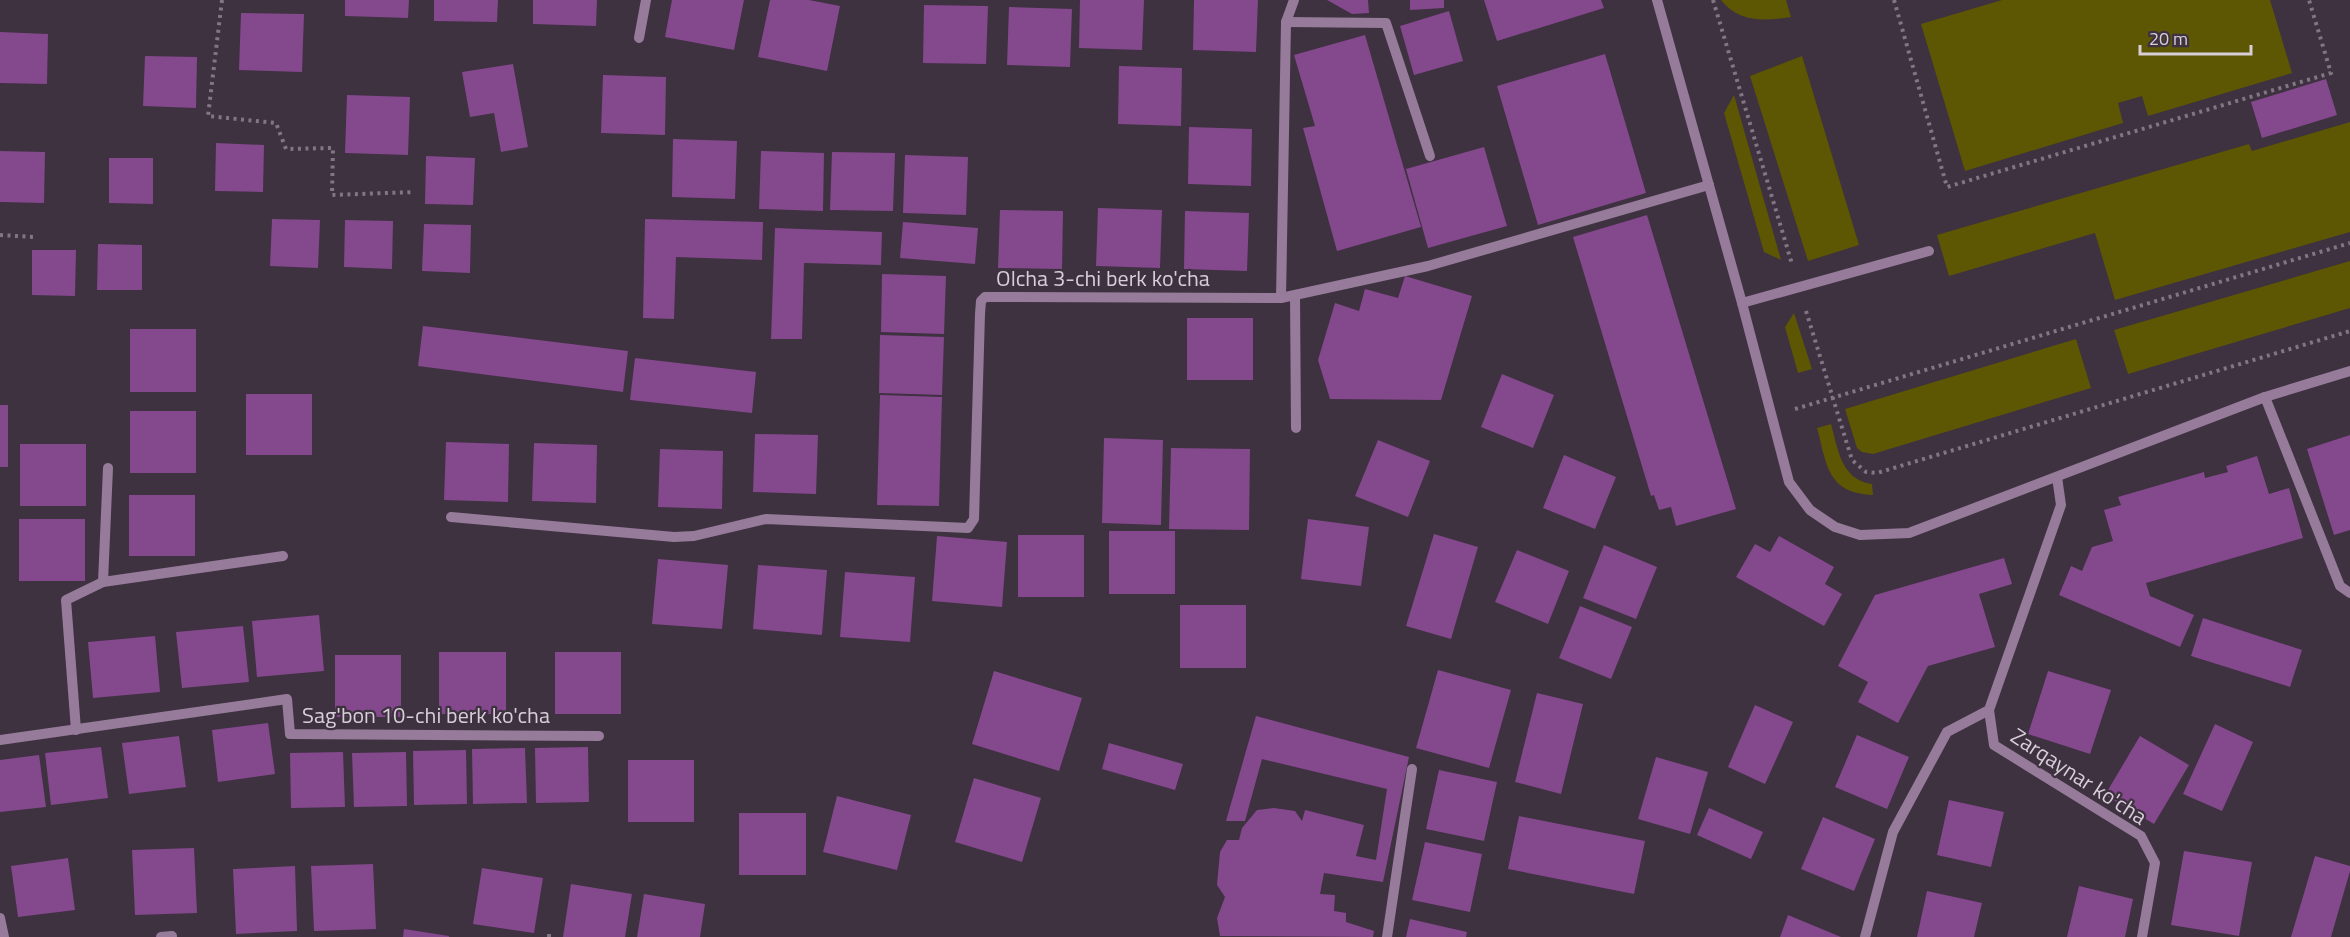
<svg xmlns="http://www.w3.org/2000/svg" width="2350" height="937" font-family="'Titillium Web',sans-serif">
	<style>
		.green { fill: #5d5603 }
		.building { fill: #84488d }
		.lines { fill: none; stroke-linecap: round; stroke-linejoin: round }
		.path { stroke: #827683; stroke-width: 4; stroke-dasharray: 3 4.5; stroke-linecap: butt }
		.minor { stroke: #967b9a; stroke-width: 10 }
		.labels { text-anchor: middle; dominant-baseline: central; stroke-width: 4.5; stroke-linejoin: round; paint-order: stroke }
		.street-label { font-size: 22px; fill: #d7ced8; stroke: #3e3140 }
	</style>
	<rect width="100%" height="100%" fill="#3e3140"/>
	<g class="green">
		<path d="M1721,0H1786L1791,17C1764,21 1739,23 1721,0Z"/>
		<path d="M2002,0H2270L2292,73L2148,116L2142,96L2118,103L2123,123L1965,171L1921,24Z"/>
		<path d="M1802,56L1859,245L1808,261L1750,76Z"/>
		<path d="M1734,95L1781,260L1764,252L1724,113Z"/>
		<path d="M2350,122V232L2115,300L2095,233L1949,276L1937,235L2249,144L2252,151Z"/>
		<path d="M2350,261V308L2128,374L2114,330Z"/>
		<path d="M1794,313L1812,369L1798,373L1785,327Z"/>
		<path d="M2076,339L2091,388L1873,454L1862,452L1857,448L1845,409Z"/>
		<path d="M1831,424C1838,449 1841,480 1872,484L1873,495C1827,493 1827,465 1817,428Z"/>
	</g>
	<g class="building">
		<path d="M345,0H409L408,18L345,16Z"/>
		<path d="M434,0H498L497,22L434,21Z"/>
		<path d="M533,0H597L596,26L533,24Z"/>
		<path d="M672,0H744L734,50L665,37Z"/>
		<path d="M770,0H809L840,6L827,71L758,57Z"/>
		<path d="M1080,0H1144L1142,50L1079,48Z"/>
		<path d="M1194,0H1258L1256,52L1193,50Z"/>
		<path d="M1327,0H1368L1369,13L1352,14Z"/>
		<path d="M1410,0H1444V8L1410,10Z"/>
		<path d="M1484,0H1601L1604,8L1497,41Z"/>
		<path d="M924,5L988,6L986,64L923,63Z"/>
		<path d="M1009,7L1072,9L1070,67L1007,65Z"/>
		<path d="M1449,11L1463,61L1414,75L1400,26Z"/>
		<path d="M241,13L304,14L302,72L239,70Z"/>
		<path d="M0,32L48,34L47,84L0,83Z"/>
		<path d="M1365,35L1421,227L1337,251L1303,128L1315,126L1294,55Z"/>
		<path d="M1605,54L1646,193L1538,225L1497,86Z"/>
		<path d="M145,56L197,57L196,108L143,106Z"/>
		<path d="M513,64L528,147L501,152L494,113L470,117L462,72Z"/>
		<path d="M1119,66L1182,68L1181,126L1118,124Z"/>
		<path d="M603,75L666,77L665,135L601,133Z"/>
		<path d="M2326,79L2337,115L2262,138L2251,102Z"/>
		<path d="M347,95L410,97L408,155L345,153Z"/>
		<path d="M1189,127L1252,129L1251,186L1188,184Z"/>
		<path d="M673,139L737,141L735,199L672,197Z"/>
		<path d="M216,143L264,145L263,192L215,191Z"/>
		<path d="M1484,147L1507,226L1428,248L1406,169Z"/>
		<path d="M0,151L45,152L44,203L0,202Z"/>
		<path d="M761,151L824,153L823,211L759,209Z"/>
		<path d="M832,152L895,153L893,211L830,210Z"/>
		<path d="M905,155L968,157L966,215L903,213Z"/>
		<path d="M426,156L475,158L473,205L425,204Z"/>
		<path d="M109,158H153V204L109,203Z"/>
		<path d="M1098,208L1162,210L1160,268L1096,266Z"/>
		<path d="M1000,210L1063,211L1062,269L998,268Z"/>
		<path d="M1185,211L1249,213L1247,271L1184,269Z"/>
		<path d="M1647,215L1736,509L1676,526L1671,507L1659,510L1654,495L1651,496L1573,237Z"/>
		<path d="M272,219L320,220L318,268L270,266Z"/>
		<path d="M645,219L763,222L762,260L676,257L674,319L643,318Z"/>
		<path d="M345,220L393,221L392,269L344,267Z"/>
		<path d="M903,222L978,228L975,264L900,258Z"/>
		<path d="M424,224L471,225L470,273L422,271Z"/>
		<path d="M775,228L882,232L881,265L804,263L802,339H771Z"/>
		<path d="M98,244L142,245V290H97Z"/>
		<path d="M32,250H76L75,296L32,295Z"/>
		<path d="M882,274L946,276L944,334L881,332Z"/>
		<path d="M1405,276L1472,296L1441,400L1330,399L1318,360L1335,303L1359,311L1365,289L1398,298Z"/>
		<rect x="1187" y="318" width="66" height="62"/>
		<path d="M423,326L628,351L623,392L418,366Z"/>
		<rect x="130" y="329" width="66" height="63"/>
		<path d="M880,335L944,337L942,395L879,393Z"/>
		<path d="M635,358L756,372L752,413L630,400Z"/>
		<path d="M1502,374L1554,395L1533,448L1481,427Z"/>
		<rect x="246" y="394" width="66" height="61"/>
		<path d="M880,395L942,397L939,506L877,505Z"/>
		<rect x="0" y="405" width="8" height="62"/>
		<rect x="130" y="411" width="66" height="62"/>
		<path d="M755,434L818,435L816,494L753,492Z"/>
		<path d="M2350,435V530L2334,535L2307,449Z"/>
		<path d="M1104,438L1163,440L1161,525L1102,523Z"/>
		<path d="M1378,440L1430,461L1408,517L1355,496Z"/>
		<path d="M446,442L509,444L508,502L444,500Z"/>
		<path d="M534,443L597,445L596,503L532,501Z"/>
		<rect x="20" y="444" width="66" height="62"/>
		<path d="M1171,448L1250,449L1249,530L1169,529Z"/>
		<path d="M660,449L723,451L722,509L658,507Z"/>
		<path d="M1564,455L1616,477L1595,529L1543,508Z"/>
		<path d="M2257,456L2269,494L2289,488L2303,538L2146,583L2150,596L2194,615L2180,647L2059,595L2071,566L2082,571L2092,547L2113,541L2104,510L2121,505L2118,497L2204,472L2205,478L2228,472L2226,466Z"/>
		<rect x="129" y="495" width="66" height="61"/>
		<rect x="19" y="519" width="66" height="62"/>
		<path d="M1308,519L1369,527L1361,586L1301,579Z"/>
		<rect x="1109" y="531" width="66" height="63"/>
		<path d="M1434,534L1478,547L1451,639L1406,626Z"/>
		<rect x="1018" y="535" width="66" height="62"/>
		<path d="M937,536L1007,542L1002,607L932,601Z"/>
		<path d="M1779,536L1834,567L1825,584L1842,594L1824,626L1736,577L1755,544L1770,552Z"/>
		<path d="M1604,545L1657,567L1636,619L1583,598Z"/>
		<path d="M1517,550L1569,571L1548,624L1495,602Z"/>
		<path d="M2004,558L2012,584L1979,594L1995,647L1928,666L1898,723L1858,702L1868,682L1838,666L1875,595Z"/>
		<path d="M658,559L728,565L722,629L652,624Z"/>
		<path d="M758,565L827,570L822,635L753,629Z"/>
		<path d="M845,572L915,577L910,642L840,637Z"/>
		<rect x="1180" y="605" width="66" height="63"/>
		<path d="M1580,606L1632,627L1611,679L1559,658Z"/>
		<path d="M319,615L324,671L257,677L252,621Z"/>
		<path d="M2203,618L2302,650L2290,687L2191,656Z"/>
		<path d="M243,626L249,682L182,688L176,632Z"/>
		<path d="M155,636L160,692L93,698L88,642Z"/>
		<rect x="439" y="652" width="67" height="62"/>
		<rect x="555" y="652" width="66" height="62"/>
		<rect x="335" y="655" width="66" height="62"/>
		<path d="M1438,670L1511,690L1489,768L1416,748Z"/>
		<path d="M994,671L1082,698L1059,771L972,744Z"/>
		<path d="M2048,671L2111,690L2090,754L2028,734Z"/>
		<path d="M1537,693L1583,704L1561,794L1515,782Z"/>
		<path d="M1755,705L1793,722L1765,784L1728,767Z"/>
		<path d="M1256,716L1409,757L1383,882L1324,873L1320,894L1335,895L1334,911L1346,913V922L1374,931L1373,937L1220,936L1217,918L1225,897L1217,885L1220,852L1227,840H1239L1242,828L1257,810L1274,808L1295,811L1302,821L1305,810L1364,825L1356,856L1376,860L1387,789L1262,759L1245,821H1226Z"/>
		<path d="M268,723L275,774L218,782L212,730Z"/>
		<path d="M2215,724L2253,742L2222,811L2183,794Z"/>
		<path d="M1857,735L1909,757L1887,809L1835,787Z"/>
		<path d="M179,736L186,787L129,794L122,743Z"/>
		<path d="M2140,736L2189,765L2154,824L2105,795Z"/>
		<path d="M1109,743L1183,764L1175,790L1102,769Z"/>
		<path d="M101,747L108,798L51,805L45,753Z"/>
		<path d="M588,747L589,802L536,803L535,748Z"/>
		<path d="M525,748L527,803L473,804L472,749Z"/>
		<path d="M466,750L467,804L414,805L413,751Z"/>
		<path d="M343,752L345,807L291,808L290,753Z"/>
		<path d="M406,752L407,806L354,807L352,753Z"/>
		<path d="M39,755L46,807L0,812V760Z"/>
		<path d="M1656,757L1708,772L1690,834L1638,819Z"/>
		<rect x="628" y="760" width="66" height="62"/>
		<path d="M1439,770L1497,782L1484,841L1426,829Z"/>
		<path d="M974,778L1041,798L1022,862L955,842Z"/>
		<path d="M837,796L911,815L897,870L823,852Z"/>
		<path d="M1949,800L2004,812L1991,867L1937,855Z"/>
		<path d="M1709,808L1763,832L1751,859L1697,835Z"/>
		<rect x="739" y="813" width="67" height="62"/>
		<path d="M1519,816L1645,841L1634,894L1508,869Z"/>
		<path d="M1823,817L1875,839L1854,891L1801,869Z"/>
		<path d="M1425,842L1482,854L1470,912L1412,900Z"/>
		<path d="M194,848L197,913L135,915L132,850Z"/>
		<path d="M2184,851L2252,862L2239,936L2171,925Z"/>
		<path d="M2315,856L2350,866V871L2331,937H2291Z"/>
		<path d="M68,858L75,910L18,917L11,866Z"/>
		<path d="M373,864L376,929L314,931L311,866Z"/>
		<path d="M295,866L297,931L236,934L233,869Z"/>
		<path d="M482,868L543,878L534,933L473,924Z"/>
		<path d="M571,884L632,894L625,937H563Z"/>
		<path d="M2079,886L2133,899L2125,937H2067Z"/>
		<path d="M1927,891L1982,903L1974,937H1917Z"/>
		<path d="M644,894L705,904L700,937H637Z"/>
		<path d="M1788,915L1841,937H1780Z"/>
		<path d="M1410,919L1467,932L1466,937H1406Z"/>
		<path d="M404,929L449,936V937H403Z"/>
	</g>
	<g class="lines">
		<g class="path">
			<path d="M222,0L208,116L276,123L286,149L333,148L332,195L414,192"/>
			<path d="M1713,0L1792,264"/>
			<path d="M1894,0L1947,187L2331,73L2309,0"/>
			<path d="M0,235L34,237"/>
			<path d="M1806,311L1852,460L1866,472L1877,473L2350,331"/>
			<path d="M1795,409L2350,243"/>
			<path d="M549,937V934"/>
		</g>
		<g class="minor">
			<path d="M1657,0L1742,303L1789,482L1810,510L1835,527L1860,535L1909,533L2265,397L2350,371"/>
			<path d="M1286,22L1386,23L1430,156"/>
			<path d="M639,38L646,0"/>
			<path d="M1295,295L1296,428"/>
			<path d="M1281,298L1286,22L1294,0"/>
			<path d="M1742,303L1929,251"/>
			<path d="M2265,397L2340,586L2350,593"/>
			<path d="M2057,477L2061,505L1989,710L1994,745L2141,836L2155,863L2142,937"/>
			<path d="M451,517L674,537L694,536L766,519L968,528L974,519L980,314L981,301L985,297L1281,298L1428,266L1709,185"/>
			<path d="M103,582L283,556"/>
			<path d="M76,730L66,600L103,582L108,468"/>
			<path d="M0,740L287,699L290,734L599,736"/>
			<path d="M0,918L4,937"/>
			<path d="M161,937L172,936"/>
			<path d="M1387,937L1412,769"/>
			<path d="M1865,937L1893,832L1947,732L1989,710"/>
		</g>
	</g>
	<g class="labels">
		<g class="street-label">
			<text x="1103" y="278">Olcha 3-chi berk ko'cha</text>
			<text x="426" y="715">Sag'bon 10-chi berk ko'cha</text>
			<text transform="translate(2079 776) rotate(33)">Zarqaynar ko'cha</text>
		</g>
	</g>
	<path d="M2140 45v9h111v-9" fill="none" stroke="#d7ced8" stroke-width="3"/>
	<text x="2149" y="45" font-size="18" fill="#d7ced8" stroke="#3e3140" stroke-width="4.5" paint-order="stroke">20 m</text>
</svg>
